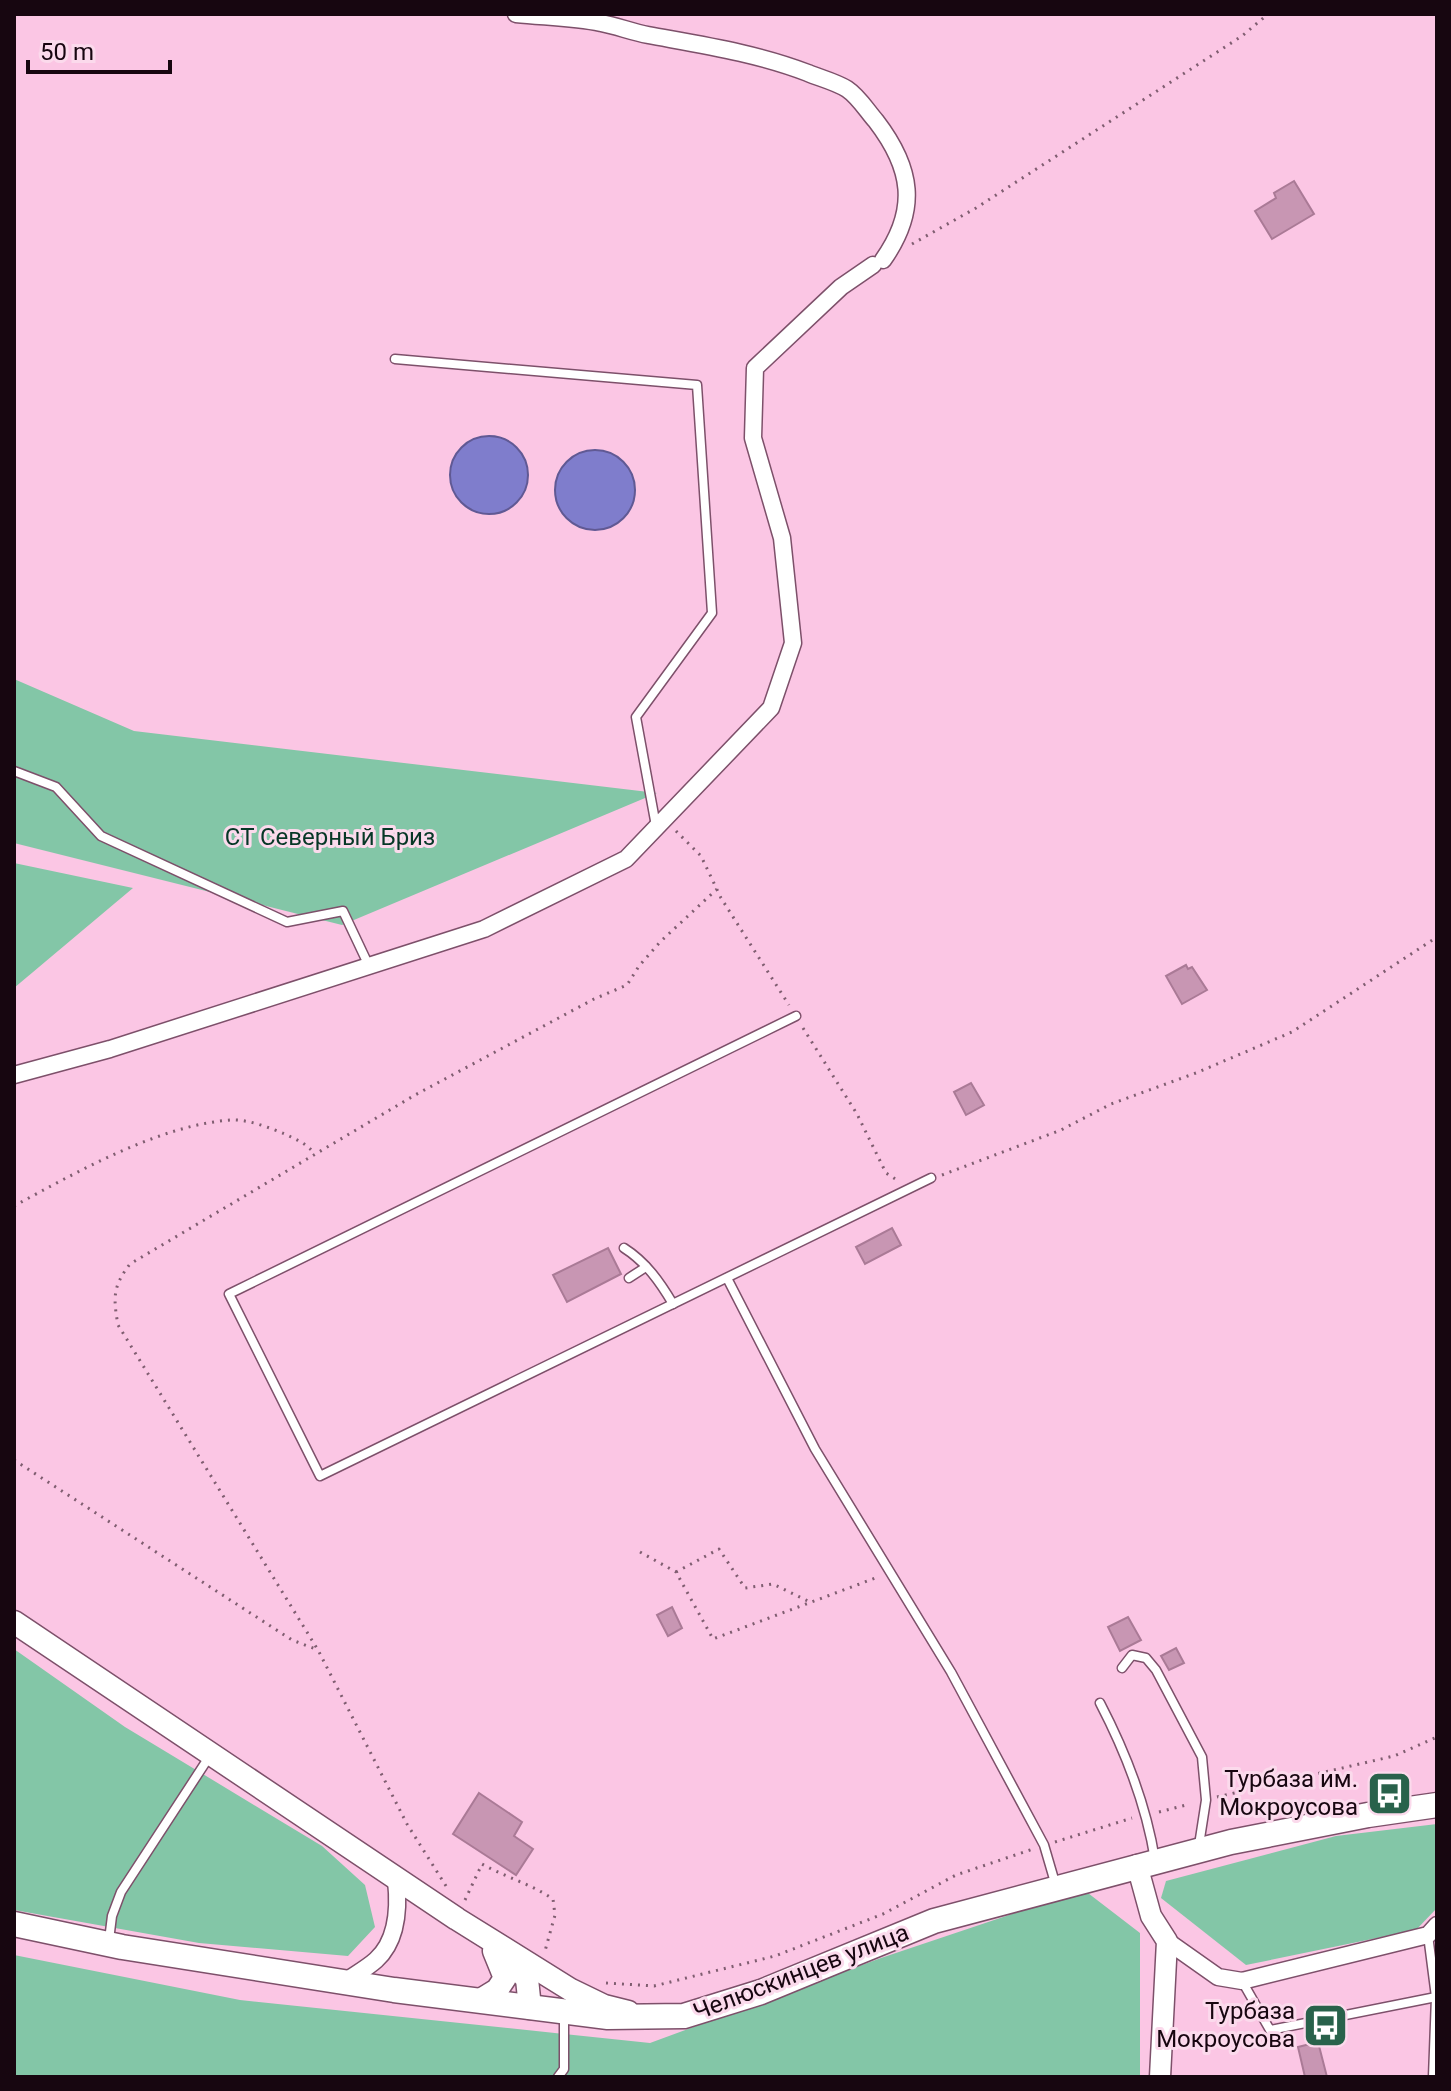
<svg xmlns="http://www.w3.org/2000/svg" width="1451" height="2091" font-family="Roboto,sans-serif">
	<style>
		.green { fill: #83c6a7 }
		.water { fill: #7f7dcc; stroke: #605994; stroke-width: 2 }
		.building { fill: #c896b3; stroke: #aa7a96; stroke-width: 2 }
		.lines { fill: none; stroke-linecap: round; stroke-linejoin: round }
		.service-casing { stroke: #7d506a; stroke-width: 11 }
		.minor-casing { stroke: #7d506a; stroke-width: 19 }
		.tertiary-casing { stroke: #7d506a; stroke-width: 23 }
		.secondary-casing { stroke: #7d506a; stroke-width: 25 }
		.primary-casing { stroke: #7d506a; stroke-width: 27 }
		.path { stroke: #7f5d70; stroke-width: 3; stroke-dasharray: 2 6; stroke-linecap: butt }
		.service { stroke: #fff; stroke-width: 8 }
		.minor { stroke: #fff; stroke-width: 16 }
		.tertiary { stroke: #fff; stroke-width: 20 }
		.secondary { stroke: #fff; stroke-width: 22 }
		.primary { stroke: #fff; stroke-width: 24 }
		.labels { text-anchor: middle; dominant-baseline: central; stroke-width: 6; stroke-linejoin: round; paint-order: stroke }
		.park-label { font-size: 24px; fill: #063726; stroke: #fbdaec }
		.poi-label { font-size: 24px; fill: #170610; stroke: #fbdaec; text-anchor: end }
		.street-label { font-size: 24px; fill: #170610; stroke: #fbdaec }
	</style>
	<rect width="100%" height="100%" fill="#fbc6e4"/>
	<g class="green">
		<path d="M14,679L134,731L657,793L342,925L14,843Z"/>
		<path d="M14,863L133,888L14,988Z"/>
		<path d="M14,1649L125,1727L322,1846L365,1885L375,1927L348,1956L199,1943L14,1910Z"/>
		<path d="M1437,1824V1908L1416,1930L1246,1965L1161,1898L1166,1881L1336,1836Z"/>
		<path d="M1084,1890L1140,1933V2077H14V1955L240,2000L650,2043L881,1958Z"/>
	</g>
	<g class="water">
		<circle cx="489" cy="475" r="39"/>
		<circle cx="595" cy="490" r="40"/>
	</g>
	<g class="building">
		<path d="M1294,181L1314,214L1272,239L1255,211L1276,198L1274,193Z"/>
		<path d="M1186,965L1188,969L1192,967L1207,990L1182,1004L1166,976Z"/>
		<path d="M971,1083L984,1105L966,1115L954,1092Z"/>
		<path d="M892,1228L901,1245L865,1264L856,1247Z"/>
		<path d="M608,1248L621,1274L567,1302L553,1275Z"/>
		<path d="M672,1607L682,1628L668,1636L657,1615Z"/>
		<path d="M1128,1617L1141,1640L1120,1651L1108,1627Z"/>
		<path d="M1176,1648L1184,1663L1169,1670L1161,1656Z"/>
		<path d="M479,1793L522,1822L514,1836L533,1849L516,1875L453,1834Z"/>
		<path d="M1318,2042L1327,2077H1305L1298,2047Z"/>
	</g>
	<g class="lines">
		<defs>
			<g id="service">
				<path d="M395,359L697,385L712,613L636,717L656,826"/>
				<path d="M14,771L56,787L101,836L287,922L343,911L369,966"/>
				<path d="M796,1016L229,1294L320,1476L931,1178"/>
				<path d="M624,1248C646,1262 660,1282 673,1304"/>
				<path d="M629,1278L646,1267"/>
				<path d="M727,1278L815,1449L951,1672L1044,1845L1056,1886"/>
				<path d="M1122,1668L1132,1655L1146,1658L1156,1670L1202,1757L1206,1800L1199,1845"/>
				<path d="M1100,1703C1126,1753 1146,1803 1155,1860"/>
				<path d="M1428,1935L1436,1997L1433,2077"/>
				<path d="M109,1940L112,1916L121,1892L211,1754"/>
				<path d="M1242,1981L1270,2030L1436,1997"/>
				<path d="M558,2077L564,2069V2016"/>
			</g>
			<g id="minor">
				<path d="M516,14C544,17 573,17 601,23C617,26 632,32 648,35C702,45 756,53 808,73C820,78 836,82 847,89C859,97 867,111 876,121C912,168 919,209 883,260"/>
				<path d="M14,1075L110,1049L484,929L626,859L771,708L793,643L782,538L753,438L755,368L841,287L873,265"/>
				<path d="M1167,1941L1218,1977L1242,1981L1428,1935L1437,1925"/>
				<path d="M343,1983C354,1975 366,1969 376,1960C398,1940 399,1907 396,1880"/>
			</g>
			<path id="tertiary" d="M1137,1865L1151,1916L1167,1941L1160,2077"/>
			<g id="secondary">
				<path d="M14,1622L457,1919L571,1990L604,2006L628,2012"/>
				<path d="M509,1960L527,1979L530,2008"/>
				<path d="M479,2001L497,1990L505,1978L494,1951"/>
			</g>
			<path id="primary" d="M14,1924L122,1947L394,1990L608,2017L684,2016L761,1992L934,1921L1231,1842L1368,1815L1437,1805"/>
		</defs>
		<use href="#service" class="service-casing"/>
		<use href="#minor" class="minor-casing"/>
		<use href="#tertiary" class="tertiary-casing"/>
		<use href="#secondary" class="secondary-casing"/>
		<use href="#primary" class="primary-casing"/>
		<g class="path">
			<path d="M912,244L976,208L1242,36L1268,14"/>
			<path d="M676,831L701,856L721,898L789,1005"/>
			<path d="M803,1028L857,1114L886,1173L897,1180"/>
			<path d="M942,1175L1061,1130L1111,1104L1196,1073L1292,1032L1437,937"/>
			<path d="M14,1206C77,1172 159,1125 231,1120C248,1119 270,1128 285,1134C297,1140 306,1143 315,1154"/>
			<path d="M14,1460L292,1640L318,1650"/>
			<path d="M640,1552L676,1572L713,1639L878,1577"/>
			<path d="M676,1572L719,1549L745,1588L773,1584L810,1602"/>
			<path d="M1217,1797L1394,1756L1437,1737"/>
			<path d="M1159,1812L1190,1804"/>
			<path d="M1055,1842L1132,1818"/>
			<path d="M446,1886L407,1824L318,1650L118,1325C113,1297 113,1286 130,1264L415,1095L594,999L627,985L639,966L660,942L717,889"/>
			<path d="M465,1900L482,1864C505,1877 531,1884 553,1899L555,1915L545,1951"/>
			<path d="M606,1983L654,1986L775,1956L883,1914L956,1875L1033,1849"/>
		</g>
		<use href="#service" class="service"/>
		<use href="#minor" class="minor"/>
		<use href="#tertiary" class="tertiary"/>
		<use href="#secondary" class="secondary"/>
		<use href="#primary" class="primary"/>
	</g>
	<defs>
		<symbol id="bus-square" viewBox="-11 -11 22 22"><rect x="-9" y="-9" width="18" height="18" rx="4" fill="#29624b" stroke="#fbdaec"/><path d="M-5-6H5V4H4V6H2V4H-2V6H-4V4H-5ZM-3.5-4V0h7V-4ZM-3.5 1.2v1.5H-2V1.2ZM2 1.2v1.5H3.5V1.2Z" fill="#fff"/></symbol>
	</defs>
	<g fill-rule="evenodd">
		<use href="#bus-square" x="1364" y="1768" width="51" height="51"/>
		<use href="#bus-square" x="1300" y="2000" width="51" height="51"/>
	</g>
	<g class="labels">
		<g class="park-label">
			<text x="330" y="837">СТ Северный Бриз</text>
		</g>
		<g class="poi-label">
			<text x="1358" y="1779">Турбаза им.<tspan x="1358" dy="28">Мокроусова</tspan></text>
			<text x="1295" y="2011">Турбаза<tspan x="1295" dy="28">Мокроусова</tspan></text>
		</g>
		<g class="street-label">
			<text transform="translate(801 1972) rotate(-21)">Челюскинцев улица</text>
		</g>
	</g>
	<rect width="1451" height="2091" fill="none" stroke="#170610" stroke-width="32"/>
	<path d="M28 60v12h142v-12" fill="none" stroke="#170610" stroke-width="4"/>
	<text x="40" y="60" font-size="24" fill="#170610" stroke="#fbdaec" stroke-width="6" paint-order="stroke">50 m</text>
</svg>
